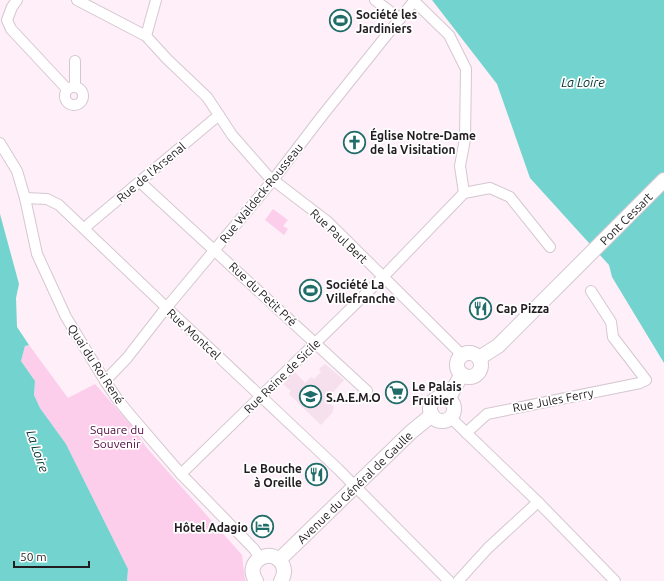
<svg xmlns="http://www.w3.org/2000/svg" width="664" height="581" font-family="Ubuntu,sans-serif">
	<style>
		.built { fill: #f6e0ed }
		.green { fill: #fcceeb }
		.water { fill: #73d3ce }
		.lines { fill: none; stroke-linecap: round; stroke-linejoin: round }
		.street-casing { stroke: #d5c7d0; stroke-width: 12 }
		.secondary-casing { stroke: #d5c7d0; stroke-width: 16 }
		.street { stroke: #fff; stroke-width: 10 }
		.secondary { stroke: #fff; stroke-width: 14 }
		.labels { text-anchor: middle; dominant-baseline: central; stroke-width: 3.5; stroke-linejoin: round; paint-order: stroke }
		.poi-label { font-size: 12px; font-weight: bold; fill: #211c1f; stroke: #fff; text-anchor: start }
		.street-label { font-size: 12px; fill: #211c1f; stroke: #fff }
		.park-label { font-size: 12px; fill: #50053f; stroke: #fff }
		.water-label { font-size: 13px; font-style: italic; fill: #00312f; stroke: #fff }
	</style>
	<rect width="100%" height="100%" fill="#feeff8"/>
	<path class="built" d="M325,364L344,380L326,400L334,407L332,413L321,425L289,394L291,391L283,384L295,372L305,383L311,377L314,379L321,372L319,369Z"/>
	<g class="green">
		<path d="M273,209L288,220L283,226L288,229L284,235L265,220Z"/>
		<path d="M29,345L68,398L95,384L133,427L146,447L242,555L245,579L246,581H127L128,569L66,444L40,408L34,395L35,381L21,361L25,346Z"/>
	</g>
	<g class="water">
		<path d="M432,0H664V363L612,277L609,265L530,178L497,84Z"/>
		<path d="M0,214L19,284L16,298L17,327L29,345L25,346L21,361L35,381L34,395L40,408L66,444L128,569L127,581H0Z"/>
	</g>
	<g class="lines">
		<defs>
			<g id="street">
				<path d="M17,0L12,7L7,20L11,29L67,89"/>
				<path d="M77,0L146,36L167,59L207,97L232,135L268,176L328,222L462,355"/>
				<path d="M375,0L400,19"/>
				<path d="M146,36L156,0"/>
				<path d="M75,86V61"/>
				<circle cx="74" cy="96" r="9"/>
				<path d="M0,143L17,171L25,198L37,254L66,317L105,381L118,400L132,417L181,474L254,549L260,558"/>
				<path d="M140,182L367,391"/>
				<path d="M464,193L490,188L510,197L550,247"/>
				<path d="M25,198L47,199L59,205L167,308L338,469L449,581"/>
				<path d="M85,229L89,224L219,115"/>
				<path d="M105,381L127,358L162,313L273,180L322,116L414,1L449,35L466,69L465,139L460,166L464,193"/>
				<path d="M451,418L538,502L615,581"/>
				<path d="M466,433L487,414L640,383L646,380L613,337L611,322L591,291"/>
				<path d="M181,474L383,277L464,193"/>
				<path d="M458,581L488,548L538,502"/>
			</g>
			<g id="secondary">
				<circle cx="469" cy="365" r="12"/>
				<path id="s1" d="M479,358L498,346L664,180"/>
				<circle cx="442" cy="409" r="12"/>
				<path d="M448,399L462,374"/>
				<path id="s2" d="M279,560L411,432L432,415"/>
				<path d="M256,581C242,560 275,545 283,566C285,571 284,576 281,581"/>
			</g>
		</defs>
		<use href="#street" class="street-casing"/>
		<use href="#secondary" class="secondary-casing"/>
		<use href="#street" class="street"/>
		<use href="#secondary" class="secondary"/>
	</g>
	<defs>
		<symbol id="stadium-ring" viewBox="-11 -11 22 22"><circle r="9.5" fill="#fff" stroke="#206c68" stroke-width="1.5"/><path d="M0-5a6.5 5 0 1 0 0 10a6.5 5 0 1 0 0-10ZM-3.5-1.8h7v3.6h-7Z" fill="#206c68"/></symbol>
		<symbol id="church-ring" viewBox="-11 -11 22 22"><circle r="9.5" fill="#fff" stroke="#206c68" stroke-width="1.5"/><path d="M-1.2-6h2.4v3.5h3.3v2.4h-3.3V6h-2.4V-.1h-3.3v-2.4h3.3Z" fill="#206c68"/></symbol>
		<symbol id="restaurant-ring" viewBox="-11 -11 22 22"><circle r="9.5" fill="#fff" stroke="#206c68" stroke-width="1.5"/><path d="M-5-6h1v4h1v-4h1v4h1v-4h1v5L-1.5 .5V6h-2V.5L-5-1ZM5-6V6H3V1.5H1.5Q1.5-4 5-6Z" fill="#206c68"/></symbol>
		<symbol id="supermarket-ring" viewBox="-11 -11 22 22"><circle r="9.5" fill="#fff" stroke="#206c68" stroke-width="1.5"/><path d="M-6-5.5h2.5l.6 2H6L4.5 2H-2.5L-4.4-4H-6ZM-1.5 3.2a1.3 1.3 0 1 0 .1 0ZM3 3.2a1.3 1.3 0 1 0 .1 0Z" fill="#206c68"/></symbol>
		<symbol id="school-ring" viewBox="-11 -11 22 22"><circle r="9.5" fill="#fff" stroke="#206c68" stroke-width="1.5"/><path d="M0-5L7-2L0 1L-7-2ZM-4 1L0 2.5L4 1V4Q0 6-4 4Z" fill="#206c68"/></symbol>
		<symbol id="hotel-ring" viewBox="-11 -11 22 22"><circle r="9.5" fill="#fff" stroke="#206c68" stroke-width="1.5"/><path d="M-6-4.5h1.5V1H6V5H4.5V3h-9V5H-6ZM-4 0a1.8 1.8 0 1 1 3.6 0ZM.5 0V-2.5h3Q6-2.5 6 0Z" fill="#206c68"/></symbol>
	</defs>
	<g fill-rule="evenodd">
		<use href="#stadium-ring" x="328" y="8" width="25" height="25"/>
		<use href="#church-ring" x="342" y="130" width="25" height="25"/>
		<use href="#stadium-ring" x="298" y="278" width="25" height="25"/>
		<use href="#restaurant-ring" x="468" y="296" width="25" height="25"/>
		<use href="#supermarket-ring" x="384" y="380" width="25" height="25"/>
		<use href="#school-ring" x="298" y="384" width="25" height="25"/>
		<use href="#restaurant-ring" x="304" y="462" width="25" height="25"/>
		<use href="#hotel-ring" x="250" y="514" width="25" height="25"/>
	</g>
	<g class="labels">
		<g class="poi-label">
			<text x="356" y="14">Société les<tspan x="356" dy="14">Jardiniers</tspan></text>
			<text x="370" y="135">Église Notre-Dame<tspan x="370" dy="14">de la Visitation</tspan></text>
			<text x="326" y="284">Société La<tspan x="326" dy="14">Villefranche</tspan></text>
			<text x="496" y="308">Cap Pizza</text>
			<text x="412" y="386">Le Palais<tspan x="412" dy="14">Fruitier</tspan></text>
			<text x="326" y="397">S.A.E.M.O</text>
			<text x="302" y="468" text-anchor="end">Le Bouche<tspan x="302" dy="14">à Oreille</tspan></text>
			<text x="248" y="527" text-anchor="end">Hôtel Adagio</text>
		</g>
		<g class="street-label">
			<text transform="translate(151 172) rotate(-40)">Rue de l'Arsenal</text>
			<text transform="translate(261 193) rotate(-51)">Rue Waldeck-Rousseau</text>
			<text stroke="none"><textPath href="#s1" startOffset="203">Pont Cessart</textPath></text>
			<text transform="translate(339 236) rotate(43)">Rue Paul Bert</text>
			<text transform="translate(263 294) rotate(43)">Rue du Petit Pré</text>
			<text transform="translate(194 334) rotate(43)">Rue Montcel</text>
			<text transform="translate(96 364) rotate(57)">Quai du Roi René</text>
			<text transform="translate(282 376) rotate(-44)">Rue Reine de Sicile</text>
			<text transform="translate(553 400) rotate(-11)">Rue Jules Ferry</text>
			<text stroke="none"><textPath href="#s2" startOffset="105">Avenue du Général de Gaulle</textPath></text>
		</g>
		<g class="park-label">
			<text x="117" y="429">Square du<tspan x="117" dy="14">Souvenir</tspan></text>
		</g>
		<g class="water-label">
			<text x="583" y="82">La Loire</text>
			<text transform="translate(38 451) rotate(71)">La Loire</text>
		</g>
	</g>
	<path d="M14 561v6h75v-6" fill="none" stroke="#211c1f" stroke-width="2"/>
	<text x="20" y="561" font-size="12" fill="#211c1f" stroke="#ffffff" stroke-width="3" paint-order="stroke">50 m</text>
</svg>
